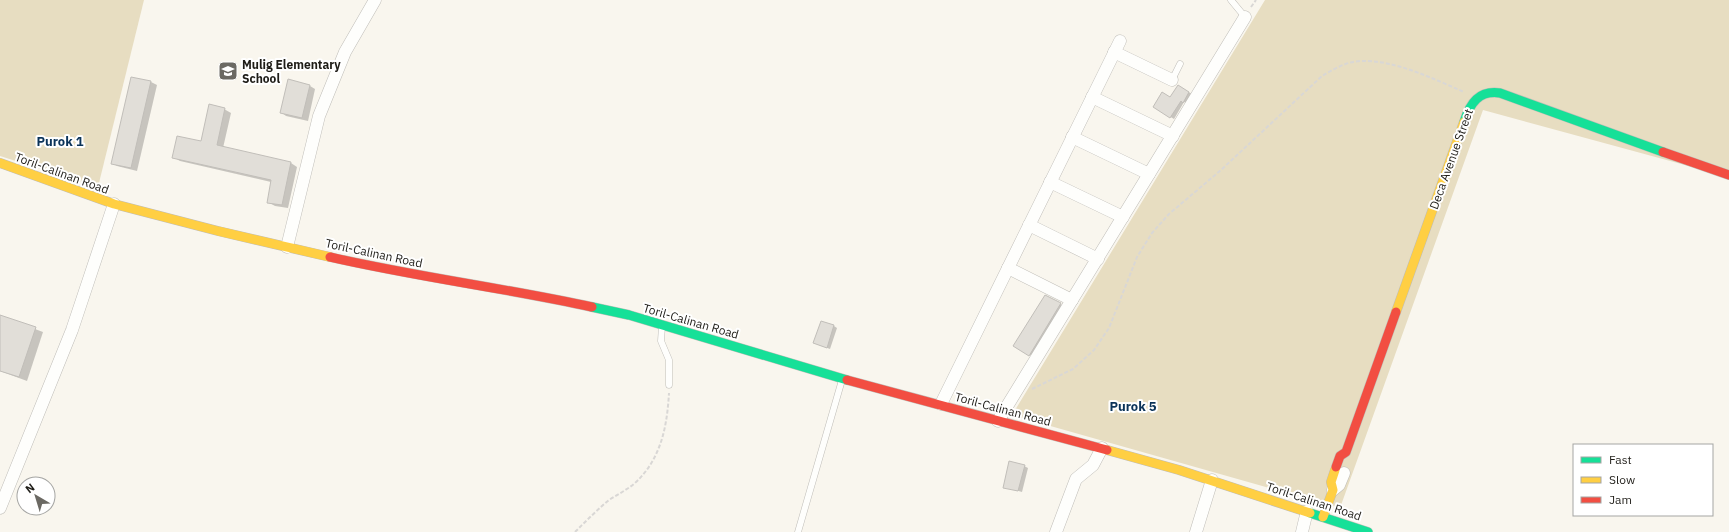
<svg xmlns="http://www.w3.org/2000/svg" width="1729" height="532" font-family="'IBM Plex Sans',sans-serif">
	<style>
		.green { fill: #e7ddc1 }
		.shadow { fill: #0003 }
		.building { fill: #e1ded8; stroke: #c1beb9 }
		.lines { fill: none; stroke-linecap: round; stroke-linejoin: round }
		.lane-casing { stroke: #bfbdb8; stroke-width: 7 }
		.street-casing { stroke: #bfbdb8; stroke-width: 13 }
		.fast-casing { stroke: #bfbdb8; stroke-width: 10 }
		.slow-casing { stroke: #bfbdb8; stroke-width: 10 }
		.jam-casing { stroke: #bfbdb8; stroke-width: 10 }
		.path { stroke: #d9d7d5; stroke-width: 2; stroke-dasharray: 4 2; stroke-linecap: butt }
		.lane { stroke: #fefefc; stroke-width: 6 }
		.street { stroke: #fefefc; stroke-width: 12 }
		.fast { stroke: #16e098; stroke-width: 9 }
		.slow { stroke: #ffcf43; stroke-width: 9 }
		.jam { stroke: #f24e42; stroke-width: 9 }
		.labels { text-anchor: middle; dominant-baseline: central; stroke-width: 4; stroke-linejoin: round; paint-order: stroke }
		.poi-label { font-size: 12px; font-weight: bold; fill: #1f1d18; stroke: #fff; text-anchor: start }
		.street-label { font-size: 12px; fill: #1f1d18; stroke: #fff }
		.neighbourhood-label { font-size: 13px; font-weight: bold; fill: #0b3359; stroke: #fff }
	</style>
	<rect width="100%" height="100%" fill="#f9f6ee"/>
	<g class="green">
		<path d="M0,0H144L98,187L0,156Z"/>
		<path d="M1265,0H1729V177L1483,110L1340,508L1012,415Z"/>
	</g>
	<g class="shadow">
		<path d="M132,78L151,82L157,85L137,171L117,166L112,163Z"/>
		<path d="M310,86L315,89L308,121L286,116L281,112Z"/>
		<path d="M1178,86L1192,94L1186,103L1184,102L1174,119L1154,107L1171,99Z"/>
		<path d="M224,109L231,113L223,148L291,163L297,167L288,208L275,206L268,202L271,182L180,161L173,157L201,143Z"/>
		<path d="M1045,296L1066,307L1035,358L1015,345Z"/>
		<path d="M0,316L43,332L27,381L0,371Z"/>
		<path d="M834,326L837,328L830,349L814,343Z"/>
		<path d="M1024,466L1028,468L1022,492L1004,487Z"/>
	</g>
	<g class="building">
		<path d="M131,77L151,81L131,168L111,164Z"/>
		<path d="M288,79L310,85L302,118L280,113Z"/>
		<path d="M1178,85L1189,92L1183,103L1181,101L1170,118L1153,107L1162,92L1170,97Z"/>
		<path d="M209,104L225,108L217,145L291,162L282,205L267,203L271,180L172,158L177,136L201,141Z"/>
		<path d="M1045,295L1061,303L1029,356L1013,346Z"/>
		<path d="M0,315L36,327L19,377L0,371Z"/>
		<path d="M821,321L834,325L827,348L813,343Z"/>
		<path d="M1009,461L1025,465L1018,491L1003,488Z"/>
	</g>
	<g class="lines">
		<defs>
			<g id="lane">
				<path d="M1231,0L1245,17"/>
				<path d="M1172,80L1180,64"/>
				<path d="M662,326L661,341L669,360V385"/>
				<path d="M798,532L842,380"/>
			</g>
			<g id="street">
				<path d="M1114,52L1172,80"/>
				<path d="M1092,97L1173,136"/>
				<path d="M1072,137L1149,174"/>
				<path d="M1050,182L1123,217"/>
				<path d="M1029,225L1098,259"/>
				<path d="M287,247L319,116L345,52L375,0"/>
				<path d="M1008,268L1072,300"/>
				<path d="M941,404L1120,41"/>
				<path d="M998,421L1245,17"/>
				<path d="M1333,490L1339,485L1344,473"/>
				<path d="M0,508L72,330L114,204"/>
				<path d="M1056,532L1076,479L1093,465L1102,448"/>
				<path d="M1196,532L1212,480"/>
				<path d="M1302,532L1307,511"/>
			</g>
			<g id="fast">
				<path d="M1464,122C1470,103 1479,90 1500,93L1663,152"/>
				<path d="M592,307L629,315L847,380"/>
				<path d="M1310,513L1368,532"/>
			</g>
			<g id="slow">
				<path d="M0,163L114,204L218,231L330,257"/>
				<path d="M1396,312L1464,122"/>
				<path d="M1107,450L1179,470L1310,513"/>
				<path d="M1323,517L1333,490L1331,482L1335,470"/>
			</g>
			<g id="jam">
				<path d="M1663,152L1729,175"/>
				<path d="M330,257C417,277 505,288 592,307"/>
				<path d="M847,380L1107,450"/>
				<path d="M1336,467L1340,456L1346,452L1396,312"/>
			</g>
		</defs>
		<use href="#lane" class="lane-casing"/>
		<use href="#street" class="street-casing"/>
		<use href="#fast" class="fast-casing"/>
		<use href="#slow" class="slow-casing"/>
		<use href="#jam" class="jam-casing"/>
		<g class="path">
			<path d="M1251,7L1256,0"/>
			<path d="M1032,389L1073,369L1094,350L1109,328L1137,257L1152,233L1169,214L1221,170L1322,76C1334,69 1347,61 1362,61C1395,60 1434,79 1464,92"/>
			<path d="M575,532C586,521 597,510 609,500C618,494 627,490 635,483C661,459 667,427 669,393"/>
		</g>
		<use href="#lane" class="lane"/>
		<use href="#street" class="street"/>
		<use href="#fast" class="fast"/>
		<use href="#slow" class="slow"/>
		<use href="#jam" class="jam"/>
	</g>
	<defs>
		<symbol id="school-square" viewBox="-11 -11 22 22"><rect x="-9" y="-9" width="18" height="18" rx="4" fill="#6b6963" stroke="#fff"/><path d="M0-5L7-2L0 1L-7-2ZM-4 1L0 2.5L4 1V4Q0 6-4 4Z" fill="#fff"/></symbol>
	</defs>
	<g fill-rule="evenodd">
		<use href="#school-square" x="217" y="60" width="22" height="22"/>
	</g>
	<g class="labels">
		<g class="poi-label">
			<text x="242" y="64">Mulig Elementary<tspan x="242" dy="14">School</tspan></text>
		</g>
		<g class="street-label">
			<text transform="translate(1451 159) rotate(-70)">Deca Avenue Street</text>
			<text transform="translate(62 173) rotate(20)">Toril-Calinan Road</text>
			<text transform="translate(374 253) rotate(12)">Toril-Calinan Road</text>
			<text transform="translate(691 321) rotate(16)">Toril-Calinan Road</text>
			<text transform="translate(1003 409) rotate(15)">Toril-Calinan Road</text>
			<text transform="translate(1314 501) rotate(18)">Toril-Calinan Road</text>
		</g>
		<g class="neighbourhood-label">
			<text x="60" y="141">Purok 1</text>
			<text x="1133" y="406">Purok 5</text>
		</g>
	</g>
	<rect x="1573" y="444" width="140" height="72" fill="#ffffff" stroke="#a5a5a3"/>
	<rect x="1581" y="457" width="20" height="6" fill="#16e098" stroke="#a5a5a3"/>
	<text x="1609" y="464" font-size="12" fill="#1f1d18">Fast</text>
	<rect x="1581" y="477" width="20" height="6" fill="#ffcf43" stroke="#a5a5a3"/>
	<text x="1609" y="484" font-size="12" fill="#1f1d18">Slow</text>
	<rect x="1581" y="497" width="20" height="6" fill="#f24e42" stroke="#a5a5a3"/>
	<text x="1609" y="504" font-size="12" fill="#1f1d18">Jam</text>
	<g transform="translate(36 496) rotate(322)"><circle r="19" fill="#ffffff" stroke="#a5a5a3"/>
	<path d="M0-3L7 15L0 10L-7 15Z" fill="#6b6963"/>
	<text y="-6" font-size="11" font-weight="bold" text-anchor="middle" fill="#1f1d18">N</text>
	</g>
</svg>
